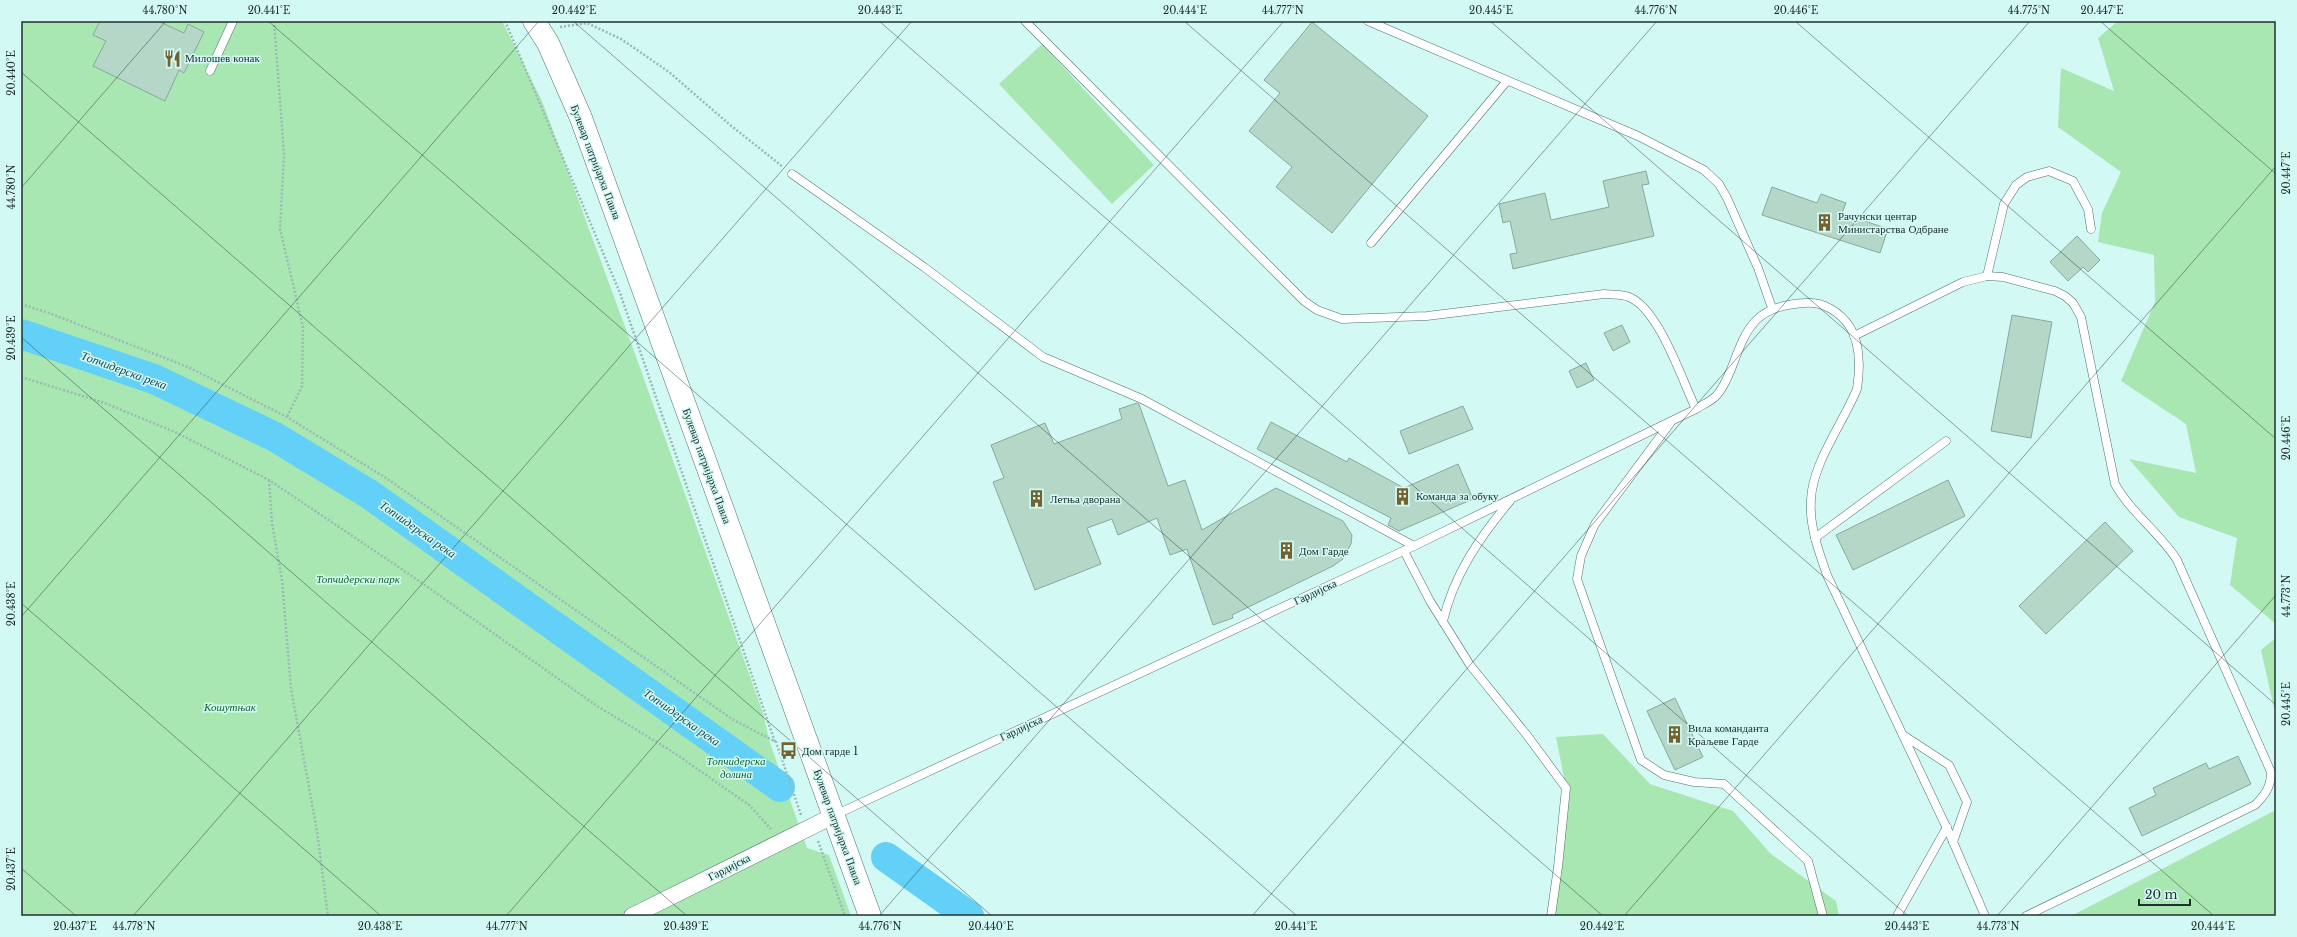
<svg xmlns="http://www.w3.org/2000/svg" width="2297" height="937" font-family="'Libre Baskerville',serif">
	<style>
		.green { fill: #a9e7b2 }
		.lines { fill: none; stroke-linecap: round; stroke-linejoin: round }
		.river { stroke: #63d1f7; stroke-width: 30 }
		.building { fill: #b5d7c8; stroke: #88a99b }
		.lane-casing { stroke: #4e726d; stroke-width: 9 }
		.street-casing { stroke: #4e726d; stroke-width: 17 }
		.secondary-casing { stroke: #4e726d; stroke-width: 23 }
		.path { stroke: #9ab9b5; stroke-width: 2.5; stroke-dasharray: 2 2; stroke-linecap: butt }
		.lane { stroke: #fff; stroke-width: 8 }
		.street { stroke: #fff; stroke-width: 16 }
		.secondary { stroke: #fff; stroke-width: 22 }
		.ticks { fill: none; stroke: #21302e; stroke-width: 1; stroke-opacity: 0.45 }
		.labels { text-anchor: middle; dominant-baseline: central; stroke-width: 3; stroke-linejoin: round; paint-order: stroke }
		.poi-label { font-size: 11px; fill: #21302e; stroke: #d2f9f4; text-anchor: start }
		.street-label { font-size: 11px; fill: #21302e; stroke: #d2f9f4 }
		.park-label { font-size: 11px; font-style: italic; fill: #12622a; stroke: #d2f9f4 }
		.water-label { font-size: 12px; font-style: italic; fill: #154555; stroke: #d2f9f4 }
		.neatline { fill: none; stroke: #21302e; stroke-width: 1.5 }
		.ticks-label { font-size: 10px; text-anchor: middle; fill: #21302e }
	</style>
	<rect width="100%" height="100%" fill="#d2f9f4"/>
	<g class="green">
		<path d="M21,21H502L542,101L638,362L763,713L770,743L807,848L829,855L851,916H21Z"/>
		<path d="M2118,21H2276V624L2230,585L2237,538L2179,517L2129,459L2196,473L2186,424L2121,381L2155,302L2154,255L2098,242L2102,213L2121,172L2058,127L2061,68L2114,91L2098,38Z"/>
		<path d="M1042,44L1154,165L1112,204L999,84Z"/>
		<path d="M2276,638V717L2261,650Z"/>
		<path d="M1603,734L1650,784L1733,811L1771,854L1836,901L1839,916H1551L1566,788L1556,737Z"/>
		<path d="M2276,810V916H2071Z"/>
	</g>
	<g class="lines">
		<g class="river">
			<path d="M21,334L154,379L275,437L369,494L780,787"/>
			<path d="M886,857L969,916"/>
		</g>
	</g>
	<g class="building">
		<path d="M100,21H158L184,33L188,24L204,32L184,73L179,70L165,101L93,66L106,41L93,35Z"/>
		<path d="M1312,22L1428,116L1332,233L1276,187L1292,167L1249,131L1280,93L1264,80Z"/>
		<path d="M1646,171L1649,184L1642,185L1654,236L1513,269L1510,254L1517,253L1510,221L1503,223L1499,204L1545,193L1551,220L1609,207L1603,181Z"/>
		<path d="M1772,187L1817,203L1821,194L1846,203L1842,213L1888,229L1880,253L1762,215Z"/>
		<path d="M2077,236L2100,260L2088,272L2083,267L2068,281L2050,262Z"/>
		<path d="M2012,315L2052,322L2031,438L1991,431Z"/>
		<path d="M1622,325L1630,342L1613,351L1604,333Z"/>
		<path d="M1586,363L1594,380L1577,388L1569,371Z"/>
		<path d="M1137,403L1139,404L1168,486L1185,480L1202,530L1276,488L1343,521L1352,535L1351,544L1343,559L1333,566L1232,615L1233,618L1213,625L1187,549L1170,555L1157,518L1118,535L1112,519L1087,528L1101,564L1035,590L993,482L1004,478L991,445L1045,423L1054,444L1122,419L1119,409Z"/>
		<path d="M1463,406L1473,429L1409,454L1400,431Z"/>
		<path d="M1271,422L1347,462L1349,458L1404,488L1458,464L1473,499L1399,531L1388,525L1391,518L1257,449Z"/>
		<path d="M1948,480L1965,516L1853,570L1836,535Z"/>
		<path d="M2105,522L2133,551L2046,634L2019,606Z"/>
		<path d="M1675,698L1703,757L1675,770L1647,711Z"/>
		<path d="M2238,756L2251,784L2142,836L2129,808L2156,795L2153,788L2206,763L2209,769Z"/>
	</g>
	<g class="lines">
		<defs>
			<g id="lane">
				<path d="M1025,21L1304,301L1317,310L1342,319L1427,316L1604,294C1612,295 1621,294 1629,297C1659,309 1682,380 1696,409"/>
				<path d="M1368,21L1638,136L1704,170L1719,184L1727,198L1758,268L1772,308"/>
				<path d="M210,71L233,21"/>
				<path d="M792,174L924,267L1043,357L1142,399L1414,546"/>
				<path d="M1371,243L1507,81"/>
				<path d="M1987,276L2004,204L2016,185L2027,177L2049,171L2073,181L2088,209L2091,229"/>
				<path d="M1854,336L1963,282L1987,276L2003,277L2055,291L2065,296L2073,303L2081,317L2115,484C2131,513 2160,533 2177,560L2271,772C2271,787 2265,795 2255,805L2026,916"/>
				<path d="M1671,422L1595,524L1581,556L1577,579L1641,760L1664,775L1694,782L1724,784L1808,861L1823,916"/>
				<path d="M1815,538L1946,441"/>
				<path d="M1404,551L1430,601L1470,665L1526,734L1566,788L1558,867L1551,916"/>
				<path d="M1443,621C1454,574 1480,537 1510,501"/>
				<path d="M1903,735L1949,765L1967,802L1953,842"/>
				<path d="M835,815L1414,546L1696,409C1702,405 1710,402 1716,396C1723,389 1728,377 1732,367C1747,326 1756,306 1804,303C1823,301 1840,312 1850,327C1861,345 1860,369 1857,389C1843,423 1812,464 1811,500C1809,526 1819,552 1827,575L1951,837L1985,916"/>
				<path d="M1897,916L1947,827"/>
			</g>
			<path id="street" d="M632,916L835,815"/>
			<path id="secondary" d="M534,21L548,43L581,118L870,916"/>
		</defs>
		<use href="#lane" class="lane-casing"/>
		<use href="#street" class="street-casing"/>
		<use href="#secondary" class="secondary-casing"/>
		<g class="path">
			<path d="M274,21L284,154L280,229L303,327L302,386L287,417"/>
			<path d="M505,21L620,293L775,742"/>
			<path d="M560,27L587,23L621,39L669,72L729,124L783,167"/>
			<path d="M21,304L49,313L188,367L287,417L386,478L732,719L776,742L801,815"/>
			<path d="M21,377L102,402L175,432L269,480L409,574L597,706L673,752L749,805L771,829"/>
			<path d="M269,480L272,523L282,580L291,689L317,831L328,916"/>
			<path d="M818,841L845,916"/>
		</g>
		<use href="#lane" class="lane"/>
		<use href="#street" class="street"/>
		<use href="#secondary" class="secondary"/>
	</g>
	<path class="ticks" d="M268,21L1297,916M573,21L1603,916M879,21L1908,916M1184,21L2214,916M1490,21L2276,705M1795,21L2276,439M2100,21L2276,174M21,72L992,916M21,188L166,21M21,337L687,916M21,603L381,916M21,617L539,21M21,868L76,916M133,916L912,21M506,916L1284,21M879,916L1657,21M1252,916L2030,21M1624,916L2276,166M1997,916L2276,595"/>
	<defs>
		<symbol id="restaurant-bare" viewBox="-9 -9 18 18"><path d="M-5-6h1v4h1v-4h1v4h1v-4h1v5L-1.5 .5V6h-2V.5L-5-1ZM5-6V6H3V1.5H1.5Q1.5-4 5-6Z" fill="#726230" stroke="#d2f9f4" stroke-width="2.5" paint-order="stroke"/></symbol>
		<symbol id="building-bare" viewBox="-9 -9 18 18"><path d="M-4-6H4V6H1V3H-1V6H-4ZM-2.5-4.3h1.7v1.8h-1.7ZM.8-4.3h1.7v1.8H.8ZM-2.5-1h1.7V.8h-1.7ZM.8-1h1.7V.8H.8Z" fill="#726230" stroke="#d2f9f4" stroke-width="2.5" paint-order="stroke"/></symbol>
		<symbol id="bus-bare" viewBox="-9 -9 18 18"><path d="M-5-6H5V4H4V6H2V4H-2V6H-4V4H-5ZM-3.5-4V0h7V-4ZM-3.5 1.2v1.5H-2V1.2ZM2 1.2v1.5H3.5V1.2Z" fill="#726230" stroke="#d2f9f4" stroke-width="2.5" paint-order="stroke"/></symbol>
	</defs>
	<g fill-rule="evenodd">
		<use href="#restaurant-bare" x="160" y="46" width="25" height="25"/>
		<use href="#building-bare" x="1812" y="210" width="25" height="25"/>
		<use href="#building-bare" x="1390" y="484" width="25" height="25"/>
		<use href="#building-bare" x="1024" y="486" width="25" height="25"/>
		<use href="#building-bare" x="1274" y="538" width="25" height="25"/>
		<use href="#building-bare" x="1662" y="722" width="25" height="25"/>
		<use href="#bus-bare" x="776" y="738" width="25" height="25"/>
	</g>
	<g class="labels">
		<g class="poi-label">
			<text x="185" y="58">Милошев конак</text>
			<text x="1838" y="216">Рачунски центар<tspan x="1838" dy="13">Министарства Одбране</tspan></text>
			<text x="1416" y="496">Команда за обуку</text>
			<text x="1050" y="499">Летња дворана</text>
			<text x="1299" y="551">Дом Гарде</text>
			<text x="1688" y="728">Вила команданта<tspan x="1688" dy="13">Краљеве Гарде</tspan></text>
			<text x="802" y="751">Дом гарде 1</text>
		</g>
		<g class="street-label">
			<text transform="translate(596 162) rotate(69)">Булевар патријарха Павла</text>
			<text transform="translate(707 466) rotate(70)">Булевар патријарха Павла</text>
			<text transform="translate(1315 592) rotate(-25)">Гардијска</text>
			<text transform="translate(1021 728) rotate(-25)">Гардијска</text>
			<text transform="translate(838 827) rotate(70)">Булевар патријарха Павла</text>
			<text transform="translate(729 867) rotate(-27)">Гардијска</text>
		</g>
		<g class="park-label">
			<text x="358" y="579">Топчидерски парк</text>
			<text x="230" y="707">Кошутњак</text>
			<text x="736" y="761">Топчидерска<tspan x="736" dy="13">долина</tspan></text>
		</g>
		<g class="water-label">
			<text transform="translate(124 370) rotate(20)">Топчидерска река</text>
			<text transform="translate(418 529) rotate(35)">Топчидерска река</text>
			<text transform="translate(682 717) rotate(35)">Топчидерска река</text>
		</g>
	</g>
	<rect width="2297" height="937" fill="none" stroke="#d2f9f4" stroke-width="44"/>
	<path d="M2139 899v6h51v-6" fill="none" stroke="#21302e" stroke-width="2"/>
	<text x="2145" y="899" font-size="12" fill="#21302e" stroke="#d2f9f4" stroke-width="3" paint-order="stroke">20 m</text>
	<rect x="22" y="22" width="2253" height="893" class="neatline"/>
	<g class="ticks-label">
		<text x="165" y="14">44.780°N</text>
		<text x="269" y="14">20.441°E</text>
		<text x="574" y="14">20.442°E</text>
		<text x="880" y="14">20.443°E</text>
		<text x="1185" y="14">20.444°E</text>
		<text x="1283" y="14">44.777°N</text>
		<text x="1491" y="14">20.445°E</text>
		<text x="1656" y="14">44.776°N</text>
		<text x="1796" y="14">20.446°E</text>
		<text x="2029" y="14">44.775°N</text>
		<text x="2102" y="14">20.447°E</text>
		<text transform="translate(11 73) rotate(-90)" y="4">20.440°E</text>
		<text transform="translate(2286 173) rotate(-90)" y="4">20.447°E</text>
		<text transform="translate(11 187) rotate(-90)" y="4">44.780°N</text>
		<text transform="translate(11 338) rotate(-90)" y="4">20.439°E</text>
		<text transform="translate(2286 438) rotate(-90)" y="4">20.446°E</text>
		<text transform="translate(2286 596) rotate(-90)" y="4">44.773°N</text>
		<text transform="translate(11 604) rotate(-90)" y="4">20.438°E</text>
		<text transform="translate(2286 704) rotate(-90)" y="4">20.445°E</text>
		<text transform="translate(11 869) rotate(-90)" y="4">20.437°E</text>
		<text x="75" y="930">20.437°E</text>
		<text x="134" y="930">44.778°N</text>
		<text x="380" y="930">20.438°E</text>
		<text x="507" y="930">44.777°N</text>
		<text x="686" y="930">20.439°E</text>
		<text x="880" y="930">44.776°N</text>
		<text x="991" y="930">20.440°E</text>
		<text x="1296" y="930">20.441°E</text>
		<text x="1602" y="930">20.442°E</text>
		<text x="1907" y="930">20.443°E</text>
		<text x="1998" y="930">44.773°N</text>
		<text x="2213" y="930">20.444°E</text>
	</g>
</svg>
